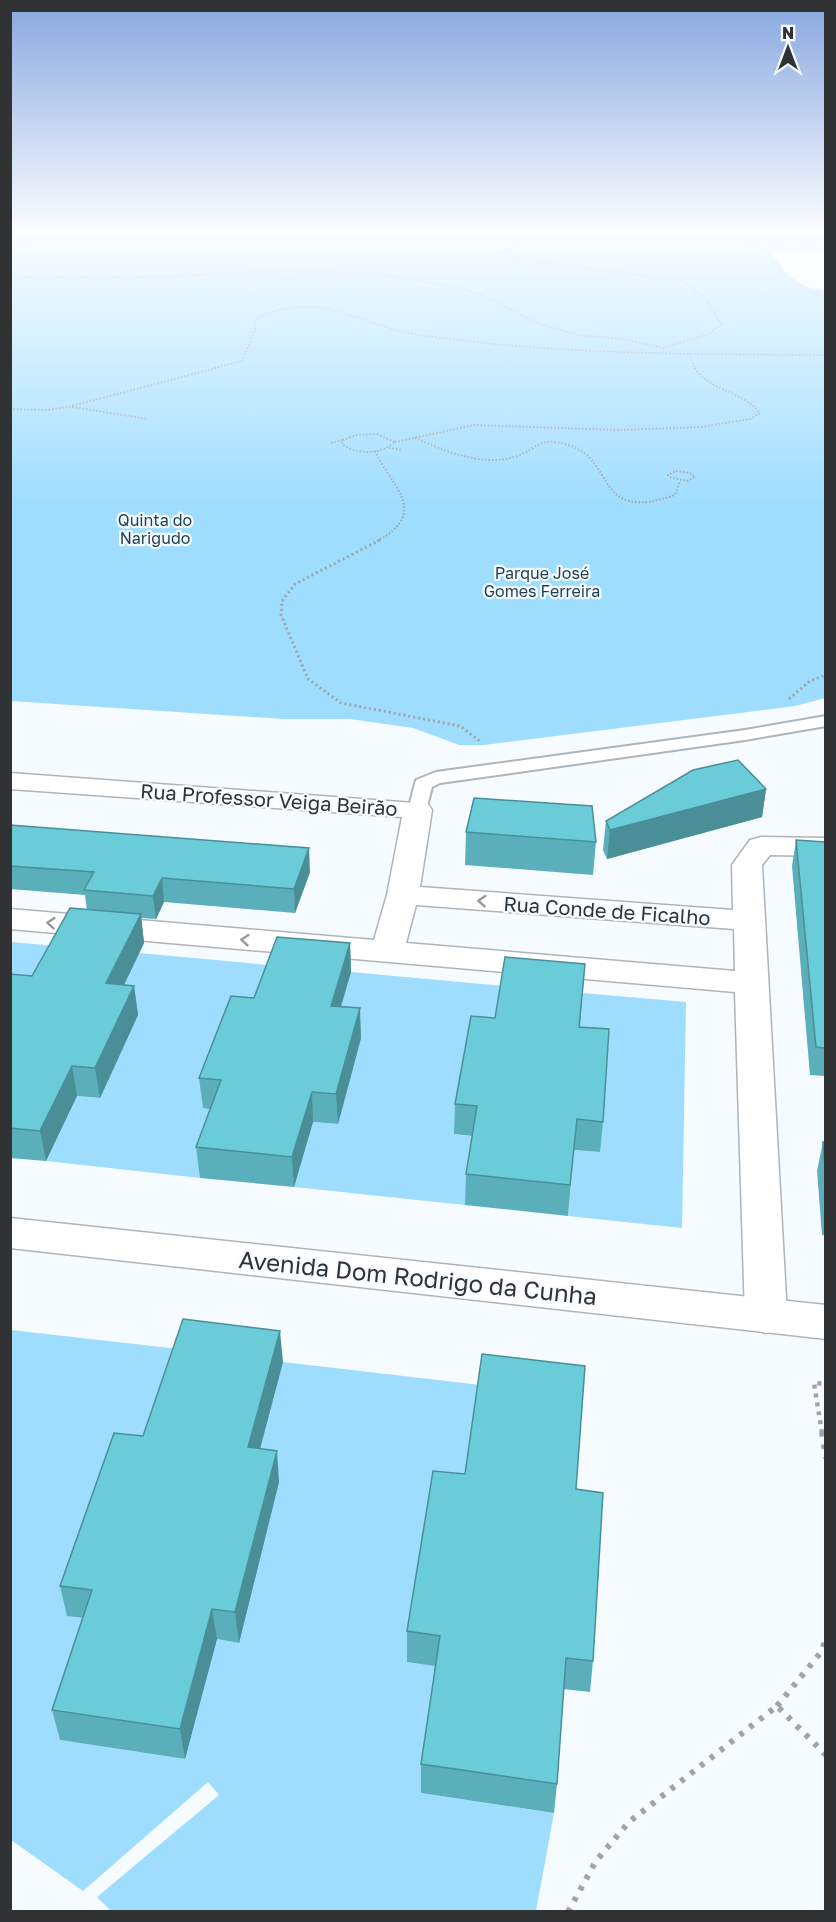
<svg xmlns="http://www.w3.org/2000/svg" width="836" height="1922" font-family="'Golos Text',sans-serif">
	<style>
		.green { fill: #9fddff }
		.lines { fill: none; stroke-linecap: round; stroke-linejoin: round }
		.lane-casing { stroke: #aeb4b8; stroke-width: 4 }
		.street-casing { stroke: #aeb4b8; stroke-width: 3 }
		.secondary-casing { stroke: #aeb4b8; stroke-width: 3 }
		.path-far4 { stroke: #a0a4a7; stroke-width: 1.5; stroke-dasharray: 1.5 2; stroke-linecap: butt }
		.path-far3 { stroke: #a0a4a7; stroke-width: 2; stroke-dasharray: 1.5 2; stroke-linecap: butt }
		.path-far2 { stroke: #a0a4a7; stroke-width: 3; stroke-dasharray: 2 3; stroke-linecap: butt }
		.path-far1 { stroke: #a0a4a7; stroke-width: 4.5; stroke-dasharray: 4 5; stroke-linecap: butt }
		.path { stroke: #a0a4a7; stroke-width: 6; stroke-dasharray: 4.5 8; stroke-linecap: butt }
		.lane { fill: #fff; fill-rule: evenodd }
		.street { fill: #fff; fill-rule: evenodd }
		.secondary { fill: #fff; fill-rule: evenodd }
		.wall { fill: #5bafba }
		.shaded-wall { fill: #4a8f97 }
		.building { fill: #6accd8; stroke: #4a8f97; stroke-width: 1.5 }
		.oneway { stroke: #98989a }
		.labels { text-anchor: middle; dominant-baseline: central; stroke-width: 4.5; stroke-linejoin: round; paint-order: stroke }
		.far-park-label { font-size: 16px; fill: #1c3e4f; stroke: #f6fbff }
		.street-label { font-size: 20px; fill: #303234; stroke: #f6fbff }
		.near-street-label { font-size: 24px; fill: #303234; stroke: #f6fbff }
	</style>
	<rect width="100%" height="100%" fill="#f6fbff"/>
	<g class="green">
		<path d="M11,234H825V252H771C784,272 799,289 825,290V698L795,706L484,745H459L413,728L350,719H284L11,701Z"/>
		<path d="M11,942L69,947L11,1013Z"/>
		<path d="M139,953L279,966L203,1107L224,1110L200,1178L46,1161L77,1096L100,1098L111,1012Z"/>
		<path d="M351,972L504,986L493,1048L454,1134L476,1137L465,1205L294,1187L313,1122L338,1124L332,1036Z"/>
		<path d="M583,993L686,1002L682,1228L568,1216L574,1150L599,1152L577,1057Z"/>
		<path d="M11,1330L187,1350L68,1616L99,1621L60,1740L185,1759L217,1639L239,1643L252,1479L283,1362L481,1385L464,1506L407,1662L439,1666L421,1793L554,1813L536,1911H111L97,1897L219,1795L208,1782L83,1891L11,1840Z"/>
	</g>
	<g class="lines">
		<defs>
			<path id="lane" d="M826,716V726L745,740L440,783L432,787L425,814L418,816L408,810L416,780L436,772L745,730Z"/>
			<path id="street" d="M10,773L428,804L432,810L420,887L733,910L732,865L750,840L761,837L826,838V856L770,855L762,865L787,1316L781,1328L766,1333L751,1328L745,1316L735,992L10,929V909L374,940L387,895L402,817L10,789ZM416,905L734,929L735,971L406,943Z"/>
			<path id="secondary" d="M10,1218L826,1305V1339L10,1248Z"/>
		</defs>
		<use href="#lane" class="lane-casing"/>
		<use href="#street" class="street-casing"/>
		<use href="#secondary" class="secondary-casing"/>
		<g class="path-far4">
			<path d="M622,234L662,241L772,245L775,234"/>
			<path d="M826,246L772,245L767,249C780,278 798,286 826,298"/>
			<path d="M10,247L86,234"/>
			<path d="M10,277H148L286,271L381,274L457,287L481,295L539,324L578,335L623,339L663,348L709,334L721,324L706,300L684,281L516,259L504,249L519,243L572,234"/>
			<path d="M688,353L695,368"/>
			<path d="M214,368L242,361L255,330L256,319C317,288 356,324 414,334C550,355 688,354 826,355"/>
		</g>
		<g class="path-far3">
			<path d="M72,407L148,419"/>
			<path d="M10,409L47,410L68,407L220,367"/>
			<path d="M377,434L395,442C380,455 358,455 342,444L343,440L356,435Z"/>
			<path d="M415,438C445,451 484,468 517,456C540,448 537,436 568,445C617,459 593,524 675,495L680,481"/>
			<path d="M395,442L474,425L618,430L701,427L750,419L760,413C743,391 709,391 694,367"/>
			<path d="M331,443L343,440"/>
			<path d="M389,448L402,450"/>
			<path d="M375,451C389,484 432,512 377,541"/>
			<path d="M676,471L690,473L695,477L687,481L669,477L668,475Z"/>
		</g>
		<g class="path-far2">
			<path d="M380,540L295,584L282,601L281,615L308,679L341,703L460,726L481,742"/>
			<path d="M789,699L810,681L826,675"/>
		</g>
		<path class="path-far1" d="M822,1433L814,1383L826,1384"/>
		<g class="path">
			<path d="M822,1432L826,1458"/>
			<path d="M777,1706L822,1651L826,1638"/>
			<path d="M568,1912L596,1861L629,1822L777,1706L826,1755"/>
		</g>
		<use href="#lane" class="lane"/>
		<use href="#street" class="street"/>
		<use href="#secondary" class="secondary"/>
	</g>
	<g class="wall">
		<path d="M766,789L762,817L607,859L603,850L606,821Z"/>
		<path d="M10,825L310,872L295,913L164,902L156,919L141,918L144,943L124,985L134,986L138,1015L100,1098L77,1096L46,1161L10,1158V974L32,976L87,910L85,895L10,889Z"/>
		<path d="M466,832L596,842L593,875L465,865Z"/>
		<path d="M796,840L825,842V1076L810,1075L792,866Z"/>
		<path d="M350,943L351,972L341,1007L361,1038L338,1124L313,1122L294,1187L200,1178L196,1147L211,1109L203,1108L199,1078L254,998Z"/>
		<path d="M585,964L580,1027L603,1122L600,1152L574,1150L568,1216L465,1205L466,1174L472,1136L454,1134L455,1104L495,1018Z"/>
		<path d="M823,1142H825V1235H822L817,1171Z"/>
		<path d="M283,1362L260,1449L279,1482L239,1643L217,1639L185,1759L60,1740L52,1710L83,1618L67,1616L60,1586L143,1436Z"/>
		<path d="M576,1489L593,1661L590,1692L563,1689L557,1784L554,1813L421,1793V1764L435,1666L407,1662V1631Z"/>
	</g>
	<g class="shaded-wall">
		<path d="M766,789L762,817L607,859L610,830Z"/>
		<path d="M309,848L310,872L295,913L294,889Z"/>
		<path d="M162,878L164,902L156,919L153,896Z"/>
		<path d="M141,914L144,943L111,1012L106,983Z"/>
		<path d="M350,943L351,972L332,1036L331,1006Z"/>
		<path d="M134,986L138,1015L100,1098L95,1068Z"/>
		<path d="M360,1008L361,1038L338,1124L336,1094Z"/>
		<path d="M72,1066L77,1096L46,1161L40,1131Z"/>
		<path d="M312,1092L313,1122L294,1187L292,1157Z"/>
		<path d="M280,1331L283,1362L252,1479L248,1447Z"/>
		<path d="M277,1451L279,1482L239,1643L235,1612Z"/>
		<path d="M212,1609L217,1639L185,1759L180,1729Z"/>
	</g>
	<g class="building">
		<path d="M738,760L766,789L610,830L606,821L693,770Z"/>
		<path d="M474,798L592,806L596,842L466,832Z"/>
		<path d="M10,825L309,848L294,889L162,878L153,896L84,890L94,872L10,866Z"/>
		<path d="M796,840L825,842V1048L816,1047Z"/>
		<path d="M70,908L141,914L106,983L134,986L95,1068L72,1066L40,1131L10,1128V974L32,976Z"/>
		<path d="M277,937L350,943L331,1006L360,1008L336,1094L312,1092L292,1157L196,1147L221,1080L199,1078L231,996L254,998Z"/>
		<path d="M505,957L585,964L579,1027L609,1029L603,1122L577,1119L570,1185L466,1174L477,1106L455,1104L471,1016L495,1018Z"/>
		<path d="M823,1142H825V1169Z"/>
		<path d="M183,1319L280,1331L248,1447L277,1451L235,1612L212,1609L180,1729L52,1710L92,1590L60,1586L114,1433L143,1436Z"/>
		<path d="M482,1354L585,1366L576,1489L603,1493L593,1661L566,1658L557,1784L421,1764L440,1636L407,1631L433,1471L465,1474Z"/>
	</g>
	<defs><path id="oneway-chevron" d="M-2-3.5L2.5 0L-2 3.5" fill="none" stroke-width="1.6" stroke-linecap="round" stroke-linejoin="round" transform="scale(1.5)"/></defs>
	<g class="oneway">
		<use href="#oneway-chevron" transform="translate(482 901) rotate(-176)"/>
		<use href="#oneway-chevron" transform="translate(51 923) rotate(-175)"/>
		<use href="#oneway-chevron" transform="translate(245 940) rotate(-175)"/>
	</g>
	<linearGradient id="sky" x2="0" y2="1"><stop stop-color="#87a7e0"/><stop offset="0.46" stop-color="#fbfdff"/><stop offset="1" stop-color="#fbfdff" stop-opacity="0"/></linearGradient>
	<rect width="836" height="504" fill="url(#sky)"/>
	<g class="labels">
		<g class="far-park-label">
			<text x="155" y="520">Quinta do<tspan x="155" dy="18">Narigudo</tspan></text>
			<text x="542" y="573">Parque José<tspan x="542" dy="18">Gomes Ferreira</tspan></text>
		</g>
		<g class="street-label">
			<text transform="translate(269 799) rotate(4)">Rua Professor Veiga Beirão</text>
			<text transform="translate(607 910) rotate(4)">Rua Conde de Ficalho</text>
		</g>
		<g class="near-street-label">
			<text transform="translate(418 1277) rotate(6)">Avenida Dom Rodrigo da Cunha</text>
		</g>
	</g>
	<rect width="836" height="1922" fill="none" stroke="#303234" stroke-width="24"/>
	<g transform="translate(788 48)" stroke="#f6fbff" stroke-width="4.5" paint-order="stroke">
	<path d="M0-4.5L10 22L0 15L-10 22Z" fill="#303234"/>
	<text y="-9" font-size="16" font-weight="bold" text-anchor="middle" fill="#303234">N</text>
	</g>
</svg>
